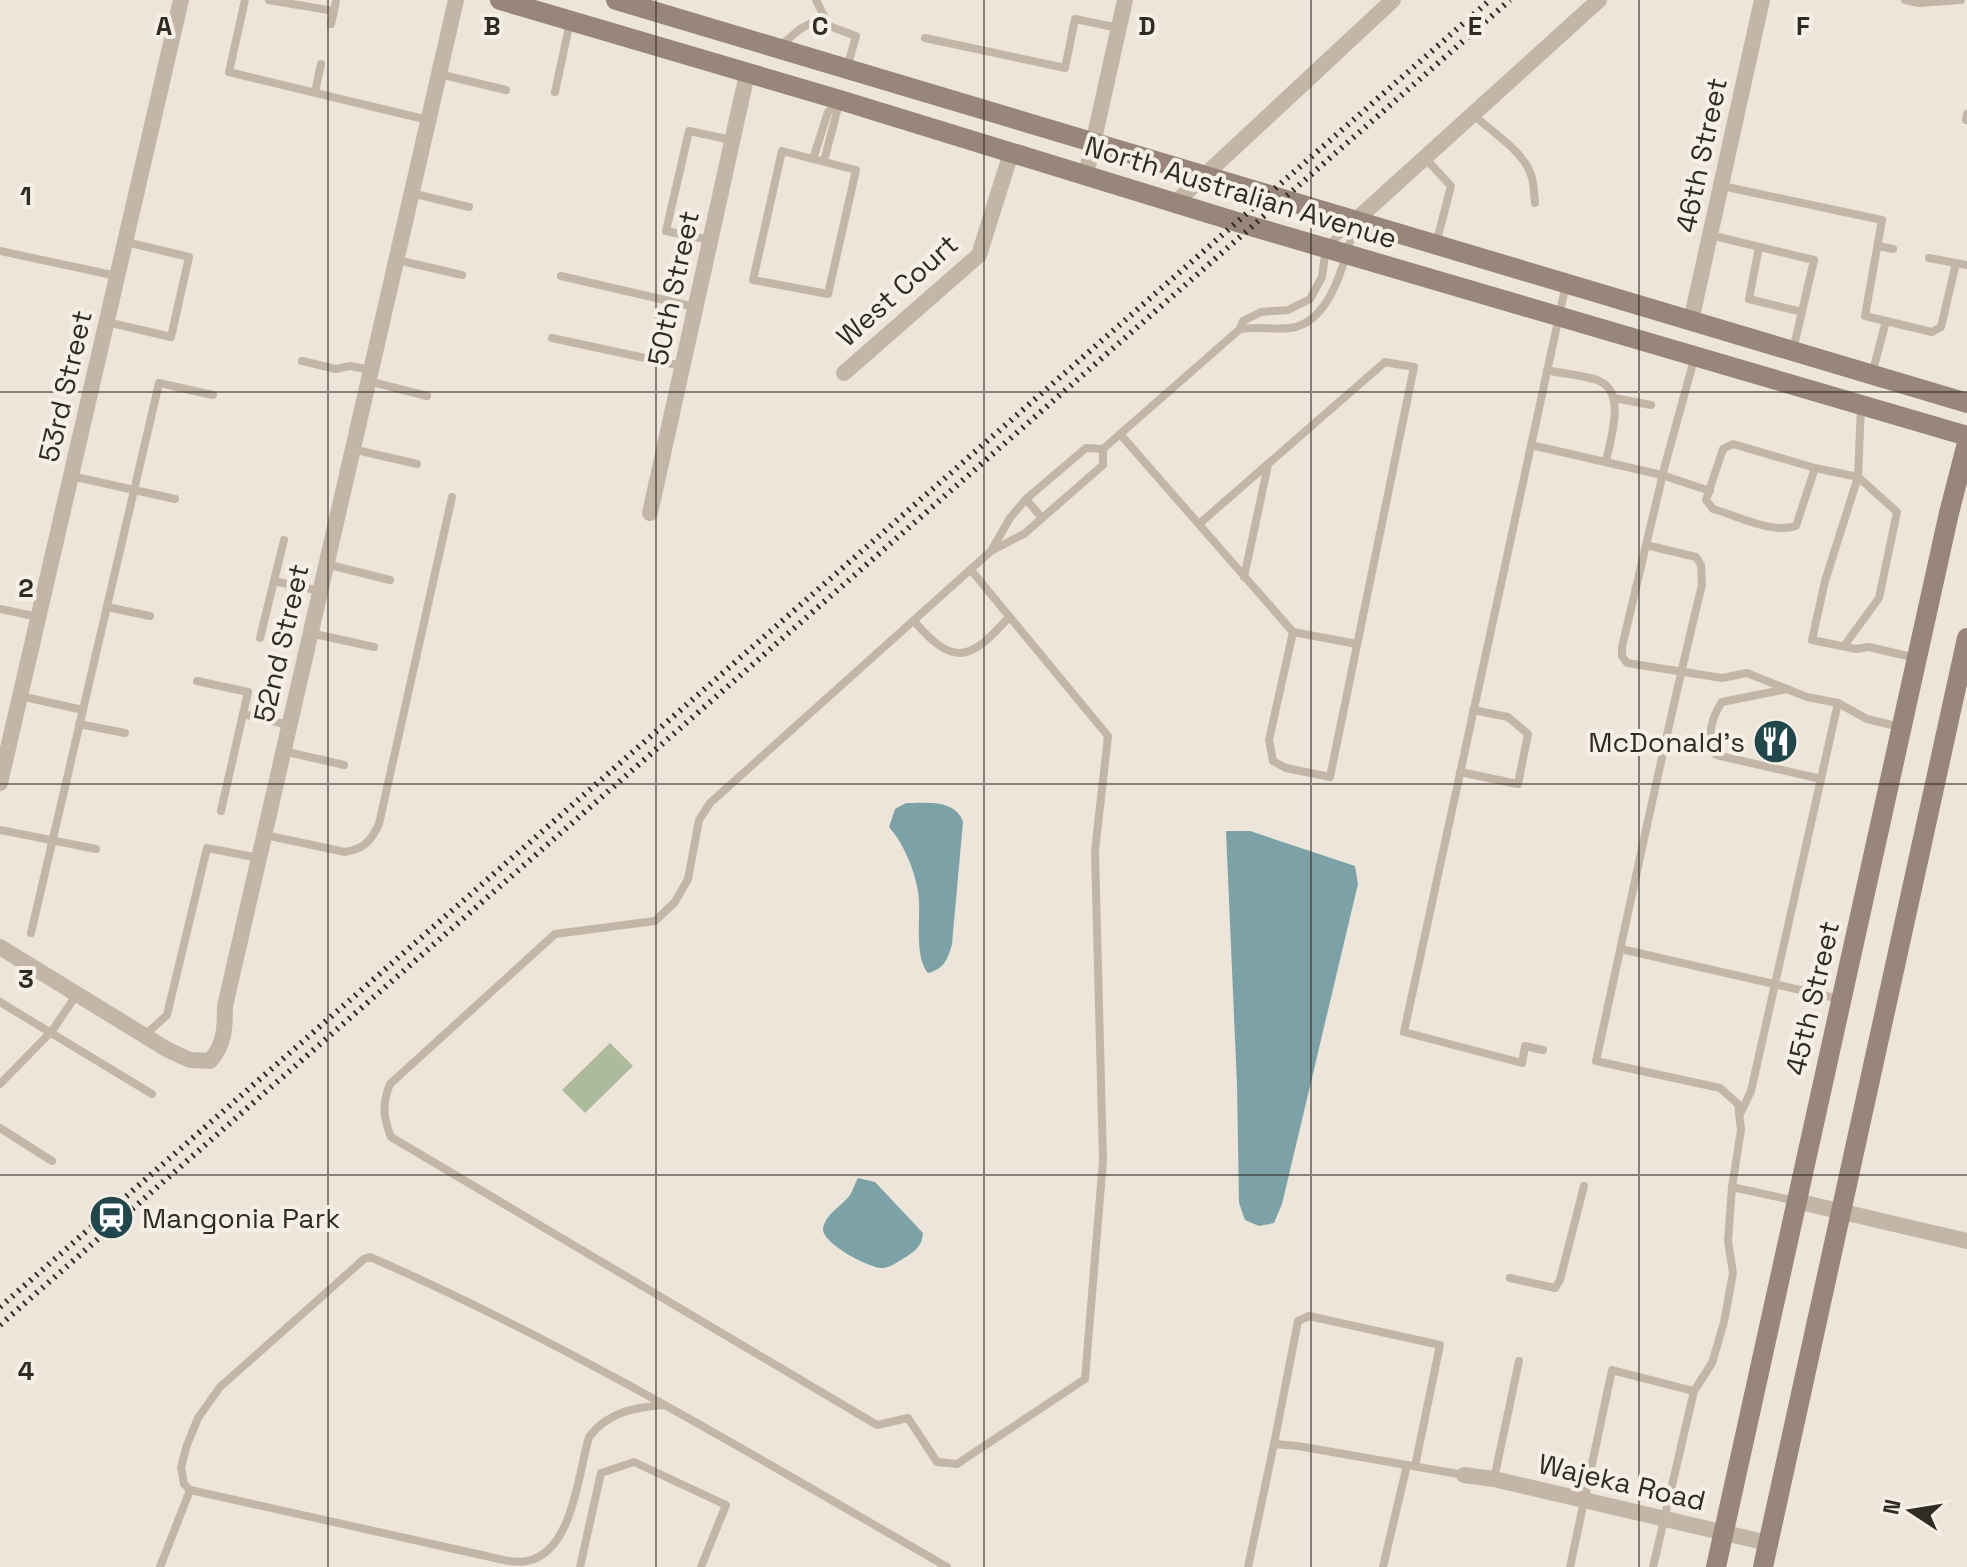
<svg xmlns="http://www.w3.org/2000/svg" width="1967" height="1567" font-family="'Space Grotesk',sans-serif">
	<style>
		.green { fill: #adba9b }
		.water { fill: #7ca2a7 }
		.lines { fill: none; stroke-linecap: round; stroke-linejoin: round }
		.service { stroke: #c3b6a7; stroke-width: 8 }
		.minor { stroke: #c3b6a7; stroke-width: 16 }
		.secondary { stroke: #978679; stroke-width: 20 }
		.rail { stroke: #312b26; stroke-width: 6; stroke-dasharray: 2 6; stroke-linecap: butt }
		.grid { fill: none; stroke: #312b26; stroke-width: 2; stroke-opacity: 0.55 }
		.labels { text-anchor: middle; dominant-baseline: central; stroke-width: 8; stroke-linejoin: round; paint-order: stroke }
		.street-label { font-size: 28px; fill: #312b26; stroke: #f6efe5 }
		.poi-label { font-size: 28px; fill: #312b26; stroke: #f6efe5; text-anchor: end }
		.grid-label { font-size: 26px; text-anchor: middle; font-weight: bold; fill: #312b26; stroke: #f6efe5; stroke-width: 8; stroke-linejoin: round; paint-order: stroke }
	</style>
	<rect width="100%" height="100%" fill="#ede5d9"/>
	<path class="green" d="M610,1043L633,1066L585,1113L562,1090Z"/>
	<g class="water">
		<path d="M906,803C925,803 956,799 963,822L952,944C948,959 944,969 928,973C913,955 922,915 918,891C914,869 904,844 889,827L895,809Z"/>
		<path d="M1226,831H1250L1355,866L1358,884L1282,1204L1274,1223L1259,1226L1245,1220L1239,1203L1237,1085Z"/>
		<path d="M858,1178L875,1182L923,1233C922,1246 916,1250 906,1257C899,1261 891,1267 883,1268C870,1269 822,1243 823,1229C825,1214 842,1206 850,1195C853,1190 855,1183 858,1178Z"/>
	</g>
	<g class="lines">
		<g class="service">
			<path d="M245,0L229,72L428,120"/>
			<path d="M269,0L334,11L336,0"/>
			<path d="M816,0L829,26L856,36L847,68"/>
			<path d="M1905,0L1919,3L1961,0"/>
			<path d="M331,24L334,11"/>
			<path d="M925,38L1065,68L1075,19L1119,28"/>
			<path d="M779,47L800,29L824,16"/>
			<path d="M439,74L506,90"/>
			<path d="M315,92L321,64"/>
			<path d="M555,92L570,22"/>
			<path d="M1473,114C1492,133 1526,152 1532,178C1534,186 1534,195 1535,203"/>
			<path d="M1966,120L1967,114"/>
			<path d="M782,151L856,170L828,294L753,280Z"/>
			<path d="M1425,158L1451,186L1436,244"/>
			<path d="M813,159L828,112L839,101"/>
			<path d="M824,161L840,100"/>
			<path d="M1722,186L1882,220L1865,316L1932,332L1941,327L1956,263L1967,265"/>
			<path d="M411,193L469,207"/>
			<path d="M1710,235L1814,260L1793,350"/>
			<path d="M710,240L666,231L689,131L732,140"/>
			<path d="M1878,246L1893,249"/>
			<path d="M1759,247L1749,299L1802,312"/>
			<path d="M0,251L117,276"/>
			<path d="M1929,258L1956,263"/>
			<path d="M397,260L462,275"/>
			<path d="M561,276L695,307"/>
			<path d="M107,322L171,337L189,257L126,242"/>
			<path d="M1240,329C1260,326 1273,330 1290,328C1333,323 1346,255 1356,221"/>
			<path d="M552,338L682,366"/>
			<path d="M1695,356L1665,465L1622,647V656L1627,663L1722,678L1747,673L1807,697L1838,703L1867,719L1900,727"/>
			<path d="M302,361L336,369L350,366L371,370"/>
			<path d="M1547,370C1563,374 1582,375 1597,380C1628,391 1610,439 1606,462"/>
			<path d="M1872,374L1886,321"/>
			<path d="M368,381L427,396"/>
			<path d="M1614,398L1651,405"/>
			<path d="M1120,434L1293,632L1269,740L1273,761L1286,768L1330,777L1414,367L1385,362L1199,524"/>
			<path d="M1531,445L1662,475L1710,491"/>
			<path d="M352,449L417,464"/>
			<path d="M1815,468L1796,526C1771,534 1738,516 1713,509L1706,500L1723,449L1733,444L1815,468L1858,477L1861,405"/>
			<path d="M71,476L175,499"/>
			<path d="M1026,499L1042,518"/>
			<path d="M1646,545L1696,557L1701,565L1702,585C1663,743 1631,902 1596,1061L1720,1088L1738,1104L1741,1130L1732,1187L1796,1201"/>
			<path d="M991,551L1024,534L1103,465V449"/>
			<path d="M326,564L390,580"/>
			<path d="M971,570L1108,736L1095,851L1103,1161L1085,1379L957,1464L937,1462L908,1418L877,1425L391,1137C383,1117 382,1104 390,1084L555,934L655,921L675,902L688,879L699,820L710,803L991,551L1010,518L1026,499L1086,448L1103,449L1240,329L1243,321L1261,312L1288,310L1310,299L1322,277L1326,247L1354,222"/>
			<path d="M1244,577L1268,465"/>
			<path d="M274,581L320,591"/>
			<path d="M107,607L150,616"/>
			<path d="M0,609L38,617"/>
			<path d="M914,621C954,668 971,660 1009,617"/>
			<path d="M1293,632L1357,644"/>
			<path d="M310,633L374,647"/>
			<path d="M260,638L284,540"/>
			<path d="M1844,646L1879,598L1897,512L1858,477L1825,581L1812,640L1856,649L1869,647L1916,658"/>
			<path d="M197,681L248,692L221,811"/>
			<path d="M1787,689L1722,702C1712,716 1705,741 1716,755L1821,779"/>
			<path d="M20,696L83,710"/>
			<path d="M243,714L289,725"/>
			<path d="M79,724L125,733"/>
			<path d="M283,751L344,765"/>
			<path d="M1460,772L1518,784L1528,734L1508,717L1473,710"/>
			<path d="M0,830L96,849"/>
			<path d="M265,835L345,852C364,849 371,841 379,824L452,497"/>
			<path d="M31,933L159,383L213,395"/>
			<path d="M1621,949L1840,999"/>
			<path d="M0,1002L152,1094"/>
			<path d="M145,1035L167,1015L207,848L259,858"/>
			<path d="M1543,1050L1525,1046L1522,1063L1404,1032L1566,284"/>
			<path d="M0,1084L52,1031L77,994"/>
			<path d="M1740,1114L1751,1091L1838,703"/>
			<path d="M0,1128L52,1161"/>
			<path d="M1510,1278L1555,1288L1560,1280L1584,1186"/>
			<path d="M665,1405C635,1407 608,1412 589,1437C578,1474 573,1552 527,1561C511,1564 492,1557 477,1554L190,1490L184,1484L181,1467L187,1445L198,1418L220,1387L364,1259L370,1257C570,1344 758,1458 947,1567"/>
			<path d="M1274,1444L1298,1321L1309,1316L1440,1345L1415,1466"/>
			<path d="M1494,1479L1519,1361"/>
			<path d="M160,1567L190,1490"/>
			<path d="M580,1567L601,1473L634,1462L726,1505L701,1567"/>
			<path d="M1248,1567L1274,1444L1298,1446L1464,1475"/>
			<path d="M1383,1567L1407,1465"/>
			<path d="M1570,1567L1612,1370L1694,1391"/>
			<path d="M1653,1567L1694,1391L1712,1363L1724,1322L1733,1273L1728,1241L1732,1187"/>
		</g>
		<g class="minor">
			<path d="M1086,175L1125,0"/>
			<path d="M1176,202L1393,0"/>
			<path d="M1356,220L1599,0"/>
			<path d="M1691,321L1762,0"/>
			<path d="M844,373L979,255L1011,153"/>
			<path d="M650,513L747,74"/>
			<path d="M0,783L181,0"/>
			<path d="M0,947L168,1050L190,1060L210,1061C225,1044 225,1027 225,1006L456,0"/>
			<path d="M1796,1201L1967,1241"/>
			<path d="M1464,1475L1494,1479L1768,1543"/>
		</g>
		<g class="secondary">
			<path d="M500,0L840,100L1237,222L1967,436"/>
			<path d="M616,0L1967,403"/>
			<path d="M1716,1567L1949,513L1967,443"/>
			<path d="M1763,1567L1967,638"/>
		</g>
		<g class="rail">
			<path d="M0,1307L1490,0"/>
			<path d="M0,1325L1510,0"/>
		</g>
	</g>
	<path class="grid" d="M328,0V1567M656,0V1567M984,0V1567M1311,0V1567M1639,0V1567M0,392H1967M0,784H1967M0,1175H1967"/>
	<defs>
		<symbol id="restaurant-disc" viewBox="-11 -11 22 22"><circle r="9.5" fill="#21474d" stroke="#f6efe5"/><path d="M-5-6h1v4h1v-4h1v4h1v-4h1v5L-1.5 .5V6h-2V.5L-5-1ZM5-6V6H3V1.5H1.5Q1.5-4 5-6Z" fill="#fff"/></symbol>
		<symbol id="station-disc" viewBox="-11 -11 22 22"><circle r="9.5" fill="#21474d" stroke="#f6efe5"/><path d="M-3-6H3Q5-6 5-4V2Q5 4 3 4L4.5 6H3L1.5 4h-3L-3 6H-4.5L-3 4Q-5 4-5 2V-4Q-5-6-3-6ZM-3.5-4v3h7v-3ZM-3.5 1v1.5H-2V1ZM2 1v1.5H3.5V1Z" fill="#fff"/></symbol>
	</defs>
	<g fill-rule="evenodd">
		<use href="#restaurant-disc" x="1750" y="716" width="51" height="51"/>
		<use href="#station-disc" x="86" y="1192" width="51" height="51"/>
	</g>
	<g class="labels">
		<g class="street-label">
			<text transform="translate(1701 155) rotate(-78)">46th Street</text>
			<text transform="translate(1241 192) rotate(17)">North Australian Avenue</text>
			<text transform="translate(673 288) rotate(-78)">50th Street</text>
			<text transform="translate(897 290) rotate(-42)">West Court</text>
			<text transform="translate(65 386) rotate(-77)">53rd Street</text>
			<text transform="translate(281 643) rotate(-77)">52nd Street</text>
			<text transform="translate(1812 998) rotate(-77)">45th Street</text>
			<text transform="translate(1622 1482) rotate(13)">Wajeka Road</text>
		</g>
		<g class="poi-label">
			<text x="1745" y="742">McDonald's</text>
			<text x="142" y="1218" text-anchor="start">Mangonia Park</text>
		</g>
	</g>
	<g class="grid-label">
		<text x="164" y="35">A</text>
		<text x="492" y="35">B</text>
		<text x="820" y="35">C</text>
		<text x="1147" y="35">D</text>
		<text x="1475" y="35">E</text>
		<text x="1803" y="35">F</text>
		<text x="26" y="205">1</text>
		<text x="26" y="597">2</text>
		<text x="26" y="988">3</text>
		<text x="26" y="1380">4</text>
	</g>
	<g transform="translate(1911 1511) rotate(282)" stroke="#f6efe5" stroke-width="6" paint-order="stroke">
	<path d="M0-6L14 30L0 20L-14 30Z" fill="#312b26"/>
	<text y="-12" font-size="22" font-weight="bold" text-anchor="middle" fill="#312b26">N</text>
	</g>
</svg>
